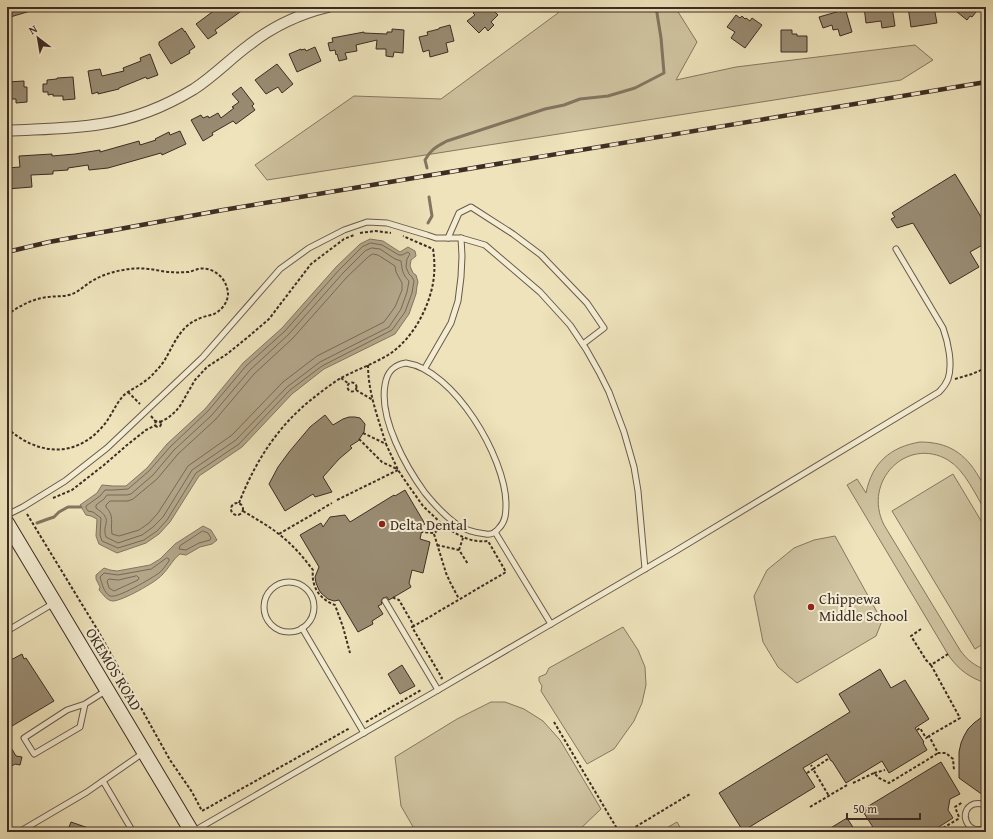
<svg xmlns="http://www.w3.org/2000/svg" width="993" height="839" font-family="'Gentium Book Plus',serif">
	<style>
		.green { fill: #d0c4a1; stroke: #867862 }
		.water { fill: #b2a588; stroke: #837560 }
		.lines { fill: none; stroke-linecap: round; stroke-linejoin: round }
		.shore { stroke: #786956; stroke-width: 1 }
		.stream { stroke: #837560; stroke-width: 3 }
		.building { fill: #998c73; stroke: #3d2d24 }
		.lane-casing { stroke: #695a4a; stroke-width: 7 }
		.street-casing { stroke: #695a4a; stroke-width: 12 }
		.secondary-casing { stroke: #3d2d24; stroke-width: 16 }
		.path { stroke: #3d2d24; stroke-width: 2; stroke-dasharray: 3 2; stroke-linecap: butt }
		.lane { stroke: #f4edd3; stroke-width: 5 }
		.street { stroke: #f4edd3; stroke-width: 10 }
		.secondary { stroke: #f4edd3; stroke-width: 14 }
		.rail-casing { stroke: #3d2d24; stroke-width: 4.5 }
		.rail { stroke: #f4edd3; stroke-width: 3; stroke-dasharray: 9; stroke-linecap: butt }
		.poi-dot { fill: #8f2418; stroke: #f4edd3; stroke-width: 1.5 }
		.labels { text-anchor: middle; dominant-baseline: central; stroke-width: 4; stroke-linejoin: round; paint-order: stroke }
		.poi-label { font-size: 15px; fill: #3d2d24; stroke: #f4edd3; text-anchor: start }
		.street-label { font-size: 15px; fill: #3d2d24; stroke: #f4edd3 }
	</style>
	<rect width="100%" height="100%" fill="#eee3bb"/>
	<filter id="stains"><feTurbulence type="fractalNoise" baseFrequency=".005" numOctaves="4"/><feColorMatrix values="0 0 0 0 .2 0 0 0 0 .09 0 0 0 0 .02 0 0 0 .5 -.17"/></filter>
	<radialGradient id="worn" r=".72"><stop offset=".6" stop-color="#630" stop-opacity="0"/><stop offset="1" stop-color="#630" stop-opacity=".3"/></radialGradient>
	<g class="green">
		<path d="M559,7H675L697,42L676,80L736,67L915,45L933,60L901,80L267,180L255,165L354,96L441,99L558,13Z"/>
		<path d="M920,442C948,442 965,453 979,477C981,481 985,486 986,490C987,497 986,505 986,512C976,496 965,470 948,460C907,436 862,481 884,525L960,650C967,660 975,666 986,670V683C970,678 959,670 949,656L847,485L857,479L866,493C872,463 890,447 920,442Z"/>
		<path d="M953,474L986,529V642L975,649L892,511Z"/>
		<path d="M835,536L882,621L876,636L797,683L778,667L763,642L754,596L767,570L794,548L814,540Z"/>
		<path d="M623,627L638,650L645,667L646,685L642,703L634,721L614,749L587,764L541,691L542,686L539,681V677L546,674L549,668Z"/>
		<path d="M491,702H505L524,709L543,721L560,740L601,809L577,832H416L401,806L395,757L457,719Z"/>
		<path d="M677,822L683,832H664L663,830Z"/>
	</g>
	<g class="water">
		<path d="M370,239L383,241L400,252L408,247L415,251L416,256L411,260L410,266L413,273L416,275L418,282L417,286L416,294L409,314L395,334L324,369L292,394L242,447L199,476L170,522L159,534L146,543L117,553L99,544L96,536L97,519L91,516L86,515L80,505L97,493L102,485L113,486H126L147,468L167,444L205,409L243,363L282,328L336,267L360,244Z"/>
		<path d="M203,526L211,530L217,540L212,544L200,547L186,555L180,554C173,559 169,568 162,575C156,582 122,601 113,601C107,601 103,594 99,590L100,587L96,579V575L104,568L110,570L117,571L150,565L160,559L175,544Z"/>
	</g>
	<g class="lines">
		<g class="shore">
			<path d="M371,243L382,245L399,255H402L408,252L410,254L407,259L406,267L409,274L412,277L414,281L412,293L405,312L392,330L322,366L290,390L239,444L196,473L167,520L157,531L144,540L118,548L102,541L100,535L101,518L93,512L88,511L86,508V506L100,496L105,490H113L128,489L149,471L170,447L208,411L246,366L285,331L339,270L362,247Z"/>
			<path d="M372,248L380,249L395,259L401,261C402,269 402,274 409,281L407,292L401,309L389,327L320,362L287,387L236,440L192,470L163,517L153,527L142,535L118,543L106,537C101,523 115,521 96,508V505L104,499L107,495H127L131,494L153,475L174,450L212,415L250,370L289,334L343,273L365,251Z"/>
			<path d="M373,254L378,255L395,266L396,272L402,283V290L395,307L384,322L317,356L283,382L232,435L188,466L158,513L149,523L139,530L119,536L112,534C110,522 115,517 106,507V505L110,501H128L133,499L157,479L178,454L216,419L254,374L293,338L347,277L368,257Z"/>
			<path d="M203,531L208,533L211,538L210,540L199,543L186,550L179,549L180,546Z"/>
			<path d="M167,558L169,559V561C166,565 163,570 159,573C152,578 117,599 110,596C104,593 102,584 100,577L104,573L118,575L151,569Z"/>
			<path d="M137,576L139,578L138,580L114,591L109,588L107,581L109,579L118,580Z"/>
		</g>
		<g class="stream">
			<path d="M427,168L425,160C431,149 436,147 447,141L545,109L564,105L580,99L608,96L635,88L664,73L661,38L656,7"/>
			<path d="M428,223L432,216L429,197"/>
			<path d="M37,523L48,519L54,517L59,512L68,507H81"/>
		</g>
	</g>
	<g class="building">
		<path d="M7,7H37V9L7,18Z"/>
		<path d="M219,7H247L215,30L217,33L208,39L196,24Z"/>
		<path d="M480,7H490L498,15L491,22L494,25L488,31L485,27L479,33L467,21L475,15L473,13Z"/>
		<path d="M864,7H892L895,26L882,28L881,21L866,23Z"/>
		<path d="M908,7H926L927,9L934,7L937,23L911,27Z"/>
		<path d="M961,7H980L972,17L970,16L967,20L957,12Z"/>
		<path d="M840,11V12L846,11L852,32L840,36L838,29L833,30L832,25L823,28L819,17Z"/>
		<path d="M736,15L740,18L742,16L745,19L746,18L750,21L752,18L762,25L745,48L731,38L735,32L727,27Z"/>
		<path d="M450,25L454,41L446,43L448,52L430,57L429,50L423,52L419,37L428,35L427,32L439,29V28Z"/>
		<path d="M182,28L185,32V31L195,47L189,51L190,53L171,64L159,45V42Z"/>
		<path d="M392,29L404,30L403,53L394,52L393,57L386,56V49H376L377,40L356,45L357,51L345,53L347,59L339,61L337,54L336,55L335,50L330,51L328,43L333,42L332,38L364,32V33L387,34V32H392Z"/>
		<path d="M781,30H792V34H797V36H807V52H781Z"/>
		<path d="M315,47L321,61L297,72L289,54L301,49V50L305,49L306,51Z"/>
		<path d="M150,54L158,75L147,79L146,77L119,88V89L98,94V92L92,94L88,71L100,69L102,76L124,71L123,68L141,61L140,58Z"/>
		<path d="M277,64L293,84L282,93L278,87L266,94L255,80Z"/>
		<path d="M73,77L75,99L63,100V96H53V94L48,95V92H43V84H47V80L57,79V78Z"/>
		<path d="M24,81V87H27V102L16,103V99H7V82Z"/>
		<path d="M241,87L254,104L252,106L255,110L236,124L233,121L212,133L213,135L203,141L191,120L201,115L203,118L208,116L209,118L218,113L221,118L234,108L232,107L239,102L232,94Z"/>
		<path d="M180,131L186,144L162,155L161,153L108,168L89,170L88,165L68,168V170L53,171V174L31,175L32,187L7,189V168L20,167L19,156L52,154V156L75,154L100,150V152L139,141L140,145L156,140L155,139L169,132L170,135Z"/>
		<path d="M955,174L986,225V243L970,252L979,267L950,284L913,223L897,228L891,219L895,217L892,213L903,206Z"/>
		<path d="M325,415L333,425L343,419L349,417H355L360,418L365,424L364,432L358,441L350,446L352,448L339,459L323,477L332,492L315,497L313,494L285,511L269,484L278,467L289,452L310,427Z"/>
		<path d="M405,490L425,524L423,525L420,539L430,542L423,573L412,570L409,583L411,587L389,600L387,597L383,598L381,601L382,604L378,606L383,614L372,621L373,624L358,632L339,600L334,601L328,599L321,593L319,590L316,583L315,577L319,567L300,535L321,523L323,527L330,517L345,515L350,522L394,495L395,496Z"/>
		<path d="M22,654L24,659L26,658L54,701L7,729V662Z"/>
		<path d="M402,665L415,686L400,694L388,674Z"/>
		<path d="M880,669L891,688L905,680L929,719L915,728L924,742L923,743L927,750L889,773L882,761L846,783L832,761H831L827,754L803,768L815,787L743,831L719,793L850,712L839,694Z"/>
		<path d="M986,714V796L980,793L959,778V752L961,743L964,736L968,729L974,723Z"/>
		<path d="M7,741L16,756L22,757L20,765L15,764L7,769Z"/>
		<path d="M941,762L960,794L950,799L948,810L953,818L931,832H876L862,810Z"/>
		<path d="M847,818L856,832H824Z"/>
		<path d="M71,822L97,831V832H67Z"/>
	</g>
	<g class="lines">
		<defs>
			<g id="lane">
				<path d="M448,238L459,213L471,207L513,234L541,255L587,303L604,328L583,344"/>
				<path d="M406,363C454,370 505,457 506,503C506,512 506,521 499,528C496,532 491,535 486,534C476,533 464,530 455,523C444,515 434,504 425,493C406,467 379,419 385,385C387,372 393,365 406,363Z"/>
				<path d="M425,368L451,323L458,301L461,277L462,256L461,238"/>
				<path d="M7,515L23,507L65,481L107,448L203,357L280,269L309,248L344,230L367,222L387,223L427,235L436,238H461L485,245L540,292L570,325L586,349L599,372L609,392L624,432L634,467L638,491L645,569"/>
				<path d="M495,532L551,624"/>
				<circle cx="289" cy="607" r="25"/>
				<path d="M385,601L438,690"/>
				<path d="M302,628L364,733"/>
				<path d="M7,631L54,603"/>
				<path d="M85,704L80,727L34,754L24,738L67,710L85,704L107,690"/>
				<path d="M103,781L133,832"/>
				<path d="M986,806C982,803 978,803 974,804C957,810 967,837 986,828"/>
				<path d="M194,831L438,690L674,552L939,392C943,388 946,384 948,379C953,364 948,342 943,328L896,249"/>
				<path d="M19,832L87,792L143,753"/>
			</g>
			<path id="street" d="M7,131C38,129 70,129 101,124C134,119 166,106 194,89C214,76 230,59 249,45C272,27 299,14 328,7"/>
			<path id="secondary" d="M7,523L192,832"/>
		</defs>
		<use href="#lane" class="lane-casing"/>
		<use href="#street" class="street-casing"/>
		<use href="#secondary" class="secondary-casing"/>
		<g class="path">
			<path d="M360,233L375,231L391,233"/>
			<path d="M7,315C19,306 32,299 48,297C56,296 64,297 72,294C78,292 83,287 89,283C99,276 111,272 123,270C132,268 141,268 150,269C157,270 164,272 171,272C177,273 183,272 189,272C192,271 195,270 198,269C207,267 216,271 222,278C226,283 228,289 228,295C227,303 222,310 214,314C211,315 207,316 203,317C195,320 188,324 183,330C176,338 172,347 167,356C164,362 159,368 154,373C150,378 144,382 138,386C133,389 127,392 123,396C115,405 111,417 103,426C75,459 37,455 7,428"/>
			<path d="M368,365C368,392 378,418 386,444"/>
			<path d="M341,378L349,384"/>
			<path d="M955,379L972,374L986,368"/>
			<circle cx="352" cy="387" r="4.5"/>
			<path d="M356,390L373,400"/>
			<path d="M128,392L140,404"/>
			<path d="M151,416L156,422"/>
			<circle cx="158" cy="424" r="3"/>
			<path d="M160,422L168,418L175,412L180,406L195,380L207,367L227,354L248,337L269,319L311,264L344,239L354,235"/>
			<path d="M363,433L386,444L398,470L406,482L423,506L444,526L434,533L422,532"/>
			<path d="M359,439L382,462L397,469"/>
			<path d="M53,498L72,490L104,465L127,445L146,430L156,425"/>
			<path d="M337,500L398,470"/>
			<circle cx="237" cy="509" r="6"/>
			<path d="M239,503C255,462 277,427 312,399C321,392 331,384 341,378C356,370 373,364 388,355C410,341 426,314 432,288C435,275 435,262 433,249L403,236"/>
			<path d="M243,511C256,519 269,526 280,535C293,545 303,557 313,570C311,586 319,599 335,605L343,627L350,653"/>
			<path d="M27,514L97,629L170,760L192,792L202,811L350,728"/>
			<path d="M279,534L332,503"/>
			<path d="M434,534L446,573L450,582L459,599"/>
			<path d="M437,545L459,550L468,564"/>
			<path d="M459,550L463,538"/>
			<path d="M393,597L394,598L399,600L414,626L506,572L488,541C470,543 458,535 444,526"/>
			<path d="M414,626L412,627L442,678L440,679"/>
			<path d="M921,629L911,636L926,660L931,665L948,654"/>
			<path d="M931,665L960,718L929,736L938,753H946L953,759L954,770"/>
			<path d="M366,722L421,690"/>
			<path d="M554,722L619,832"/>
			<path d="M917,730L920,728L926,738L929,736"/>
			<path d="M828,759L813,769L829,796"/>
			<path d="M807,773L813,769L811,765"/>
			<path d="M874,773L885,770"/>
			<path d="M853,783L874,773L879,778L889,783L927,760L938,753"/>
			<path d="M810,807L847,785"/>
			<path d="M627,832L690,794"/>
			<path d="M946,832L943,828L958,819L959,817L955,807L963,802"/>
		</g>
		<use href="#lane" class="lane"/>
		<use href="#street" class="street"/>
		<use href="#secondary" class="secondary"/>
		<defs>
			<path id="rail" d="M7,252L49,242L223,210L986,82"/>
		</defs>
		<use href="#rail" class="rail-casing"/>
		<use href="#rail" class="rail"/>
	</g>
	<g class="poi-dot">
		<circle cx="382" cy="524" r="4"/>
		<circle cx="811" cy="607" r="4"/>
	</g>
	<g class="labels">
		<g class="poi-label">
			<text x="390" y="524">Delta Dental</text>
			<text x="819" y="598">Chippewa<tspan x="819" dy="17">Middle School</tspan></text>
		</g>
		<g class="street-label">
			<text transform="translate(114 669) rotate(59)">OKEMOS ROAD</text>
		</g>
	</g>
	<rect width="993" height="839" fill="none" stroke="#eee3bb" stroke-width="24"/>
	<rect x="8" y="8" width="977" height="823" fill="none" stroke="#3d2d24" stroke-width="2"/>
	<rect x="12" y="12" width="969" height="815" fill="none" stroke="#3d2d24"/>
	<g transform="translate(38 38) rotate(329)" stroke="#f4edd3" stroke-width="3" paint-order="stroke">
	<path d="M0-3L7 15L0 10L-7 15Z" fill="#3d2d24"/>
	<text y="-6" font-size="11" font-weight="bold" text-anchor="middle" fill="#3d2d24">N</text>
	</g>
	<path d="M847 813v6h73v-6" fill="none" stroke="#3d2d24" stroke-width="2"/>
	<text x="853" y="813" font-size="12" fill="#3d2d24" stroke="#f4edd3" stroke-width="3" paint-order="stroke">50 m</text>
	<rect width="100%" height="100%" filter="url(#stains)"/>
	<rect width="100%" height="100%" fill="url(#worn)"/>
</svg>
